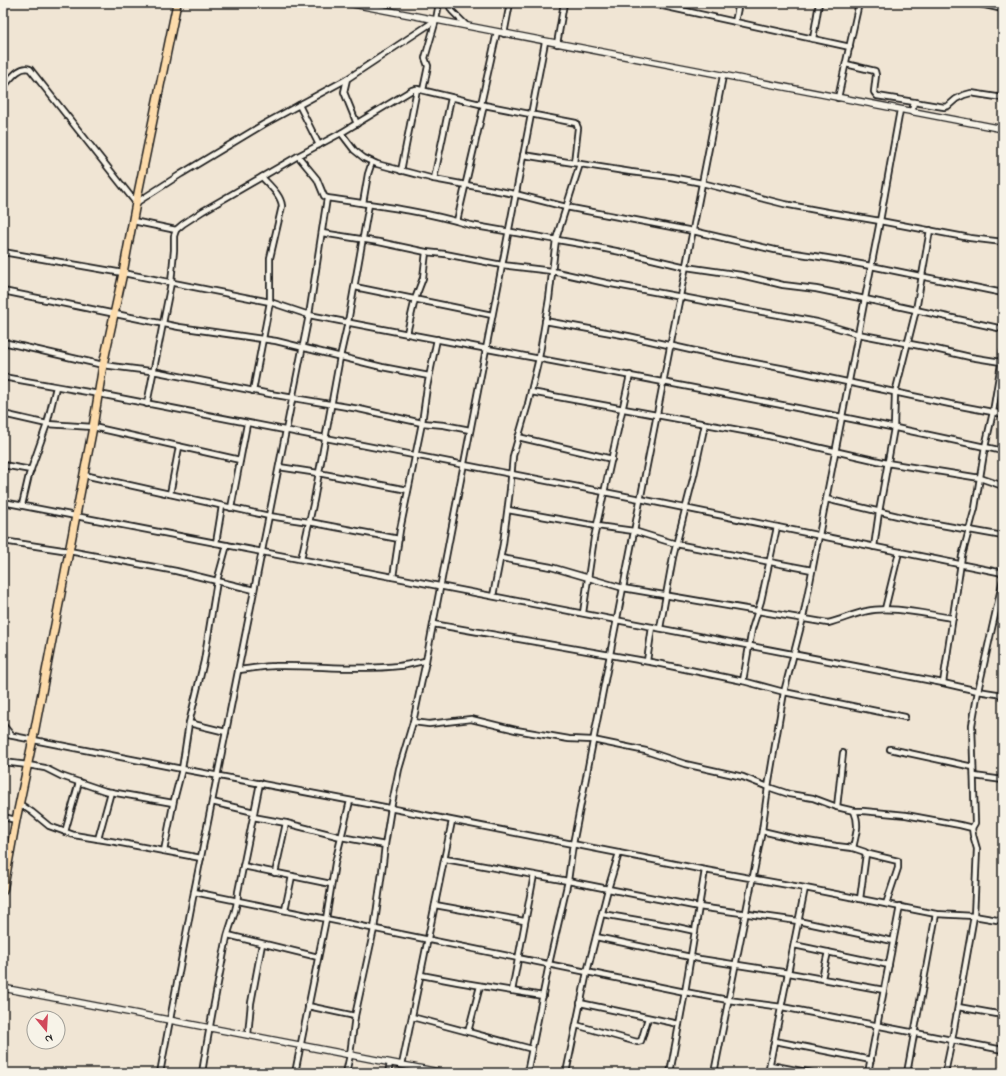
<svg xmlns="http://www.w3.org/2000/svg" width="1006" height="1076" font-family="'Indie Flower',sans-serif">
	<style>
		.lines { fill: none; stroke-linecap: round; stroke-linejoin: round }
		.minor-casing { stroke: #1c1c1c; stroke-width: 8 }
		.tertiary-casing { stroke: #1c1c1c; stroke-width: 8 }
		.primary-casing { stroke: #1c1c1c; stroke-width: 10 }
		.minor { stroke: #f7f3e8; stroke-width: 4.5 }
		.tertiary { stroke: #f7f3e8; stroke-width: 5.5 }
		.primary { stroke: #fddcac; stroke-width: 7 }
	</style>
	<rect width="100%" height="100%" fill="#f0e5d4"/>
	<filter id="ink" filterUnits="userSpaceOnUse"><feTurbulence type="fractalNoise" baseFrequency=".025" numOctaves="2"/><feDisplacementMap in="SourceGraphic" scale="8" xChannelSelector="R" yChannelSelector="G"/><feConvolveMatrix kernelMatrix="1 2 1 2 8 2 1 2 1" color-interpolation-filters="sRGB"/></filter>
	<g filter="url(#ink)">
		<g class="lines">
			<defs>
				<g id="minor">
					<path d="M448,3L452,11L467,26"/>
					<path d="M649,3L850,47"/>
					<path d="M976,3L1003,9"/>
					<path d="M735,22L739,3"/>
					<path d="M504,34L510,3"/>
					<path d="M813,39L819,3"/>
					<path d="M557,44L564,3"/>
					<path d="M846,64L875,71L876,75L874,92L877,96L914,102"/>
					<path d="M3,87C10,80 19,65 30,69L136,203L181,174L264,124L347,79"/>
					<path d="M423,90L428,66L425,58L436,20L439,3"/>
					<path d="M838,98L859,3"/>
					<path d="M481,104L497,32"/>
					<path d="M299,105L319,145"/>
					<path d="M912,112L914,102L944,107L948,106L956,99L964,95L971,93L1003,98"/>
					<path d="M357,124L344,92L347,79L436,20"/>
					<path d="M341,133L354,150L364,158L377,164L434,179L515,194L566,207L693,231L775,250L827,258L871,266L1003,293"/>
					<path d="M523,155L631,172L671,177L702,183L784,204L827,212L880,221L970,238L1003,242"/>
					<path d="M298,156L341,133L412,90L417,89L484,105L576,123L578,128L574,163"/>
					<path d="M401,171L417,89"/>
					<path d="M434,179L451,98"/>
					<path d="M327,198C375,205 424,211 470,225L581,244L631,254L686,267L741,275L783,285L816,289L865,299L1003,329"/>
					<path d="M363,203L368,174L372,162"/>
					<path d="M133,221L176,230"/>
					<path d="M457,221L484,105"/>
					<path d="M322,233L379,242L426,252L445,254L502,265L552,271L606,283L817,322L858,334L931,348L970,357L1001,362"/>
					<path d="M3,252L123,273L270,302L309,315C540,360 773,400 1003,451"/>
					<path d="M355,287L492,315"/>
					<path d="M3,291L179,327L276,341L382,367L429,376"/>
					<path d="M545,321L628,336L713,355L791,370L950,404L1003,414"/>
					<path d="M407,333L415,299L423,278L426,252"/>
					<path d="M3,342L103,365L158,372L270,394L359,409L422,423L444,425L470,430"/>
					<path d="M3,377L99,394L640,499L1003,573"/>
					<path d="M253,391L270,302V258L282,206C281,195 269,185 262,177"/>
					<path d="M531,392L755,433L887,463L980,478L1003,486"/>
					<path d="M147,404L171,283L174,250V236L176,230L183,224L203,211L298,156L317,179L324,196L327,198L309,315L194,892L160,1073"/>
					<path d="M3,414L47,424L93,427L240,460"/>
					<path d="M518,437L612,459"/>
					<path d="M3,465L31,470"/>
					<path d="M279,467L318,473L408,490"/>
					<path d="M84,475L269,516L309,522L399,539"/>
					<path d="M170,494L179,447"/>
					<path d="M826,499L919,521L1003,536"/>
					<path d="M3,502L943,683L978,691L1003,695"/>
					<path d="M22,505L29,475L47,424L56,387"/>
					<path d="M231,508L247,424"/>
					<path d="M508,510L597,526L634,531L676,544L812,570"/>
					<path d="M3,541L69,551L176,571L254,590"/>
					<path d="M216,543L222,506"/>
					<path d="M874,547L879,512L894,428L895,393L916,310L930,230"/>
					<path d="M501,558L551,567L623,588L828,623C841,620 853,614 867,611C891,605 928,615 953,618"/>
					<path d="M301,559L314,500L340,357L348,322L369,204"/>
					<path d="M393,577L400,530L422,423L427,387L437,339"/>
					<path d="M493,596L503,544L510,490L513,456L528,404L539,358L549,299L556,239L580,164"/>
					<path d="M885,609L899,552"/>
					<path d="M583,613L594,538L630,375"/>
					<path d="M433,624L656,663L743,681L784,692L905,717"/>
					<path d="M660,628L673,557L694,475L705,424"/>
					<path d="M647,661L652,627"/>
					<path d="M238,670C251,669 263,666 275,666C316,665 358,671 399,666C408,665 417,662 426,661"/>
					<path d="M743,681L752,629L761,601L777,527"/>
					<path d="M943,683L962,556L975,508L985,447L993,412L1003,352"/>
					<path d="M413,722L429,724L471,719L516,730L569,739L593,740L646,751L685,764L743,777L768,787L789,794L813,798L837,807L854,811H863L906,815L960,825L972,828L973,835L977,849L974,916L952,1040L945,1073"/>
					<path d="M189,723L226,732"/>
					<path d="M3,725L11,735"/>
					<path d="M3,734L182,769L374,805L705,870L805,888L936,914L974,916L1003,921"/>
					<path d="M890,749L973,767"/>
					<path d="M3,762L28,765L45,768L61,776L105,791L173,803"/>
					<path d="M974,776L1003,780"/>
					<path d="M212,802L254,812"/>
					<path d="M20,804L32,812L49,826L74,835L116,842L201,858"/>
					<path d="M837,807L843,753"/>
					<path d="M3,817L16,820"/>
					<path d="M253,817L286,823L341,837L385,845"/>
					<path d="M972,828L975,823L972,725L978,691L1003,579"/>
					<path d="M762,831L796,839L836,846L853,848C856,833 860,825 854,811"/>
					<path d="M65,832L79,782"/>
					<path d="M98,839L111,792"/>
					<path d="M853,848L865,852L866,854L860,899"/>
					<path d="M164,851L174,800L182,769L189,723L204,661L217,581L227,545"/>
					<path d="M865,853L898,861V868L886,904"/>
					<path d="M445,859L568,881L699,907L798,921L893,941"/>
					<path d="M243,866L331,884"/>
					<path d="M275,873L286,823"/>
					<path d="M194,892L685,992L728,1000L782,1007L1003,1050"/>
					<path d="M435,905L524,921"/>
					<path d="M285,910L292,876"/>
					<path d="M602,914L672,926L695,931"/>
					<path d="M228,935L318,957"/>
					<path d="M596,937L700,959L789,973L884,990"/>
					<path d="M794,945L889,965"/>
					<path d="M421,975L458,982L543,996"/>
					<path d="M822,978L828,952"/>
					<path d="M512,991L534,875"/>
					<path d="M580,1003L679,1024"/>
					<path d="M308,1006L355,1016"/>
					<path d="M958,1007L1003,1015"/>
					<path d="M412,1017L532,1049"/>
					<path d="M576,1025L637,1042L641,1041L642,1038L648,1018"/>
					<path d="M468,1032L480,986"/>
					<path d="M248,1035L251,1003L262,944"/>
					<path d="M775,1041L871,1060"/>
					<path d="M402,1065L452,821"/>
					<path d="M770,1065L812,1073"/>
					<path d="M202,1073C209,1028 218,982 227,937C231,922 238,908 238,892L260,783"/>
					<path d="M295,1073L326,919L335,863L350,801"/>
					<path d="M346,1073L350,1055L355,1016L374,929L382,872L385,845L391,808L399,769L413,722L426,661L545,42"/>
					<path d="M388,1073L390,1063"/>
					<path d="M527,1073L549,964L568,881L573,844L723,76"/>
					<path d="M566,1073L587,972L608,889L619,853"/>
					<path d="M670,1073L685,992L705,870"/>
					<path d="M714,1073L762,831L768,787L784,692L803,618L880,221L900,110"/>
					<path d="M768,1073L805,888"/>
					<path d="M868,1073L900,906"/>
					<path d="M907,1073L936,914"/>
				</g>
				<g id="tertiary">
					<path d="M348,3L1003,129"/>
					<path d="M3,988L444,1073"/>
				</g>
				<path id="primary" d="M3,891L16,820L33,739L93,427L103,365L123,273L136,203L177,3"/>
			</defs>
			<use href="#minor" class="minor-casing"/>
			<use href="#tertiary" class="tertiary-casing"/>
			<use href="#primary" class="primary-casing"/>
			<use href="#minor" class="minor"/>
			<use href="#tertiary" class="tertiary"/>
			<use href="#primary" class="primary"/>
		</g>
	</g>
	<rect width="1006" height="1076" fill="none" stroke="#f7f3e8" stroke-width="16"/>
	<rect x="8" y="8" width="990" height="1060" fill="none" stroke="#1c1c1c" stroke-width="1.5" filter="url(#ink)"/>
	<g transform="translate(46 1030) rotate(162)"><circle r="19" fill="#f7f3e8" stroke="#9f9d96"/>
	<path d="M0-3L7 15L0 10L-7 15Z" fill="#d1495b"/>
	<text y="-6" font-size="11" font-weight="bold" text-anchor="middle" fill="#1c1c1c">N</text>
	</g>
</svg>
